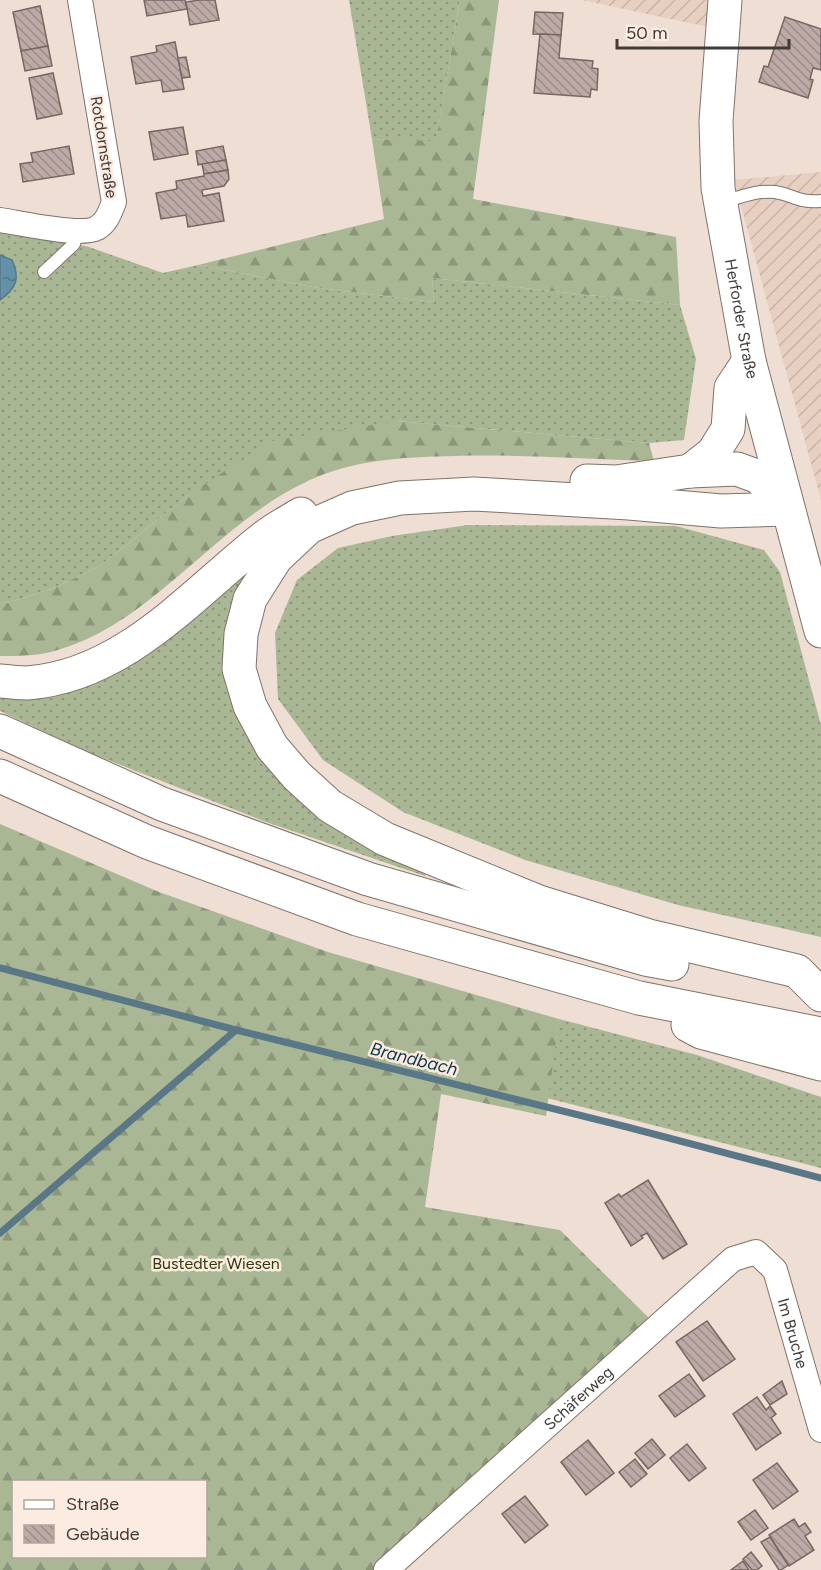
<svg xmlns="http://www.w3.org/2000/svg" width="821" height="1570" font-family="Figtree,sans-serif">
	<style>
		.industrial { fill: url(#industrial-furrows) }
		.grass { fill: url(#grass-dots) }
		.forest { fill: url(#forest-firs); fill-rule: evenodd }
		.water { fill: url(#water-ripples); stroke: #597786; stroke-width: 1.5 }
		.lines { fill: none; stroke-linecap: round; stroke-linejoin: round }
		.stream { stroke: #597786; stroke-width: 7 }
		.building { fill: url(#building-back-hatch); stroke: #776664; stroke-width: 1.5 }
		.service-casing { stroke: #807269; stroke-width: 14 }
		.minor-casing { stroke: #807269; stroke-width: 26 }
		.secondary-casing { stroke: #807269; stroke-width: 35 }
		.motorway-casing { stroke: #807269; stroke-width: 35 }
		.service { stroke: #fff; stroke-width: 12 }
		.minor { stroke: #fff; stroke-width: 24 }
		.secondary { stroke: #fff; stroke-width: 33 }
		.motorway { stroke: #fff; stroke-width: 33 }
		.labels { text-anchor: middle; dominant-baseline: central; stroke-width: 5; stroke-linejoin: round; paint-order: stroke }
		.street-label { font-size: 16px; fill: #413b37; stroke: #fbebe0 }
		.park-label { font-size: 16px; fill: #2e3c0b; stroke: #fbebe0 }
		.water-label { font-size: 18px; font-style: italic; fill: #10384a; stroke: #fbebe0 }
	</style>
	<defs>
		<pattern id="industrial-furrows" width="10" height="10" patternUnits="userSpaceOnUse" patternTransform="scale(1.5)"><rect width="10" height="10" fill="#e7d0c1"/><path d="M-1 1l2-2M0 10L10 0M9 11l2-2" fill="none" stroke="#c7b4a6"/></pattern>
		<pattern id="grass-dots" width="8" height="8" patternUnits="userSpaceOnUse" patternTransform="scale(1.5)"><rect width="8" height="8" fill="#aab795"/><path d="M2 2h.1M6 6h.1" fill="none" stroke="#8c967a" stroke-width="1.8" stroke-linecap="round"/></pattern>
		<pattern id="forest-firs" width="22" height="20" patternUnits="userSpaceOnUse" patternTransform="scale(1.5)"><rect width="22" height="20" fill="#aab795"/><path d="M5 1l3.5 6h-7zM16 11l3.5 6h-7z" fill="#8c967a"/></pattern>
		<pattern id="water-ripples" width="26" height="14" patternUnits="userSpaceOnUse" patternTransform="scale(1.5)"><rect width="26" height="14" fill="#6391a8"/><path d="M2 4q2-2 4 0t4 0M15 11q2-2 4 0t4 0" fill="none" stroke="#53788a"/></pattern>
		<pattern id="building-back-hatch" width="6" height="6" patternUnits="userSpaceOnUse" patternTransform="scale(1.5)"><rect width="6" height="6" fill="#bdaaa7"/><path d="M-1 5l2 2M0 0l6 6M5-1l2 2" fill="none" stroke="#9b8c89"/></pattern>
	</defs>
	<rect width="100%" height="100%" fill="#eeded3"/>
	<g class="industrial">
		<path d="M582,0H712L708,27Z"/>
		<path d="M821,172V500L734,180Z"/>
	</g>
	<g class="grass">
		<path d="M349,0H460L436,142L372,139Z"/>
		<path d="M0,232L86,246L163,273L198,265L318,288L434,302L432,278L680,305L696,359L684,440L649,443L396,421L191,493L100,566L54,588L7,603L0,602Z"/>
		<path d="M468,525L676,526L764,550L780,572L821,725V937L678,905L525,860L403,812L323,760L278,699L275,633L297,580L338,548L392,536Z"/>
		<path d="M266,548L237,703L426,871L425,876L266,822L90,753L0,711V697L11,699L79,685Z"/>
		<path d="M559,1019L697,1055L821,1097V1168L547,1098Z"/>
	</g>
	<g class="forest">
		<path d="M460,0H499L473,199L676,237L680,305L432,278L434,302L318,288L198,265L384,219L372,139L436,141Z"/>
		<path d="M396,421L649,443L654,461C587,459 521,454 454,456C407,457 361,459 317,477C220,517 156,622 58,650C39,656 20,656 0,656V602L7,603L54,588L100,566L191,493L271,441Z"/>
		<path d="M0,824L159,892L328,952L559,1019L546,1116L441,1094L425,1207L560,1230L651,1320L373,1570H0ZM14,1482H206V1556H14Z"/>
	</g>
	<path class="water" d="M0,255L12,260C20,278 17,288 0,300Z"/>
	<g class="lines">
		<g class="stream">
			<path d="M0,968L236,1030L627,1127L821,1178"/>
			<path d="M0,1233L236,1030"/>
		</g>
	</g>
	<g class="building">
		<path d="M144,0H185L187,9L147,16Z"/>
		<path d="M199,0H215L219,20L190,25L186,2Z"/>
		<path d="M40,6L48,46L21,51L13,12Z"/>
		<path d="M535,12L563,13L561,35L533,34Z"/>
		<path d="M785,17L821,29V70L813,68L810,79L813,80L808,98L759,82L764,66L768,67Z"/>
		<path d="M540,34L561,35L559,58L593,61L592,68L598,69L597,90L591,89L590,97L534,93Z"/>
		<path d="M175,42L184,89L163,92L161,80L136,84L131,57L157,52L156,46Z"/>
		<path d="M48,46L52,66L25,71L21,51Z"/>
		<path d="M186,57L190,77L182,78L178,58Z"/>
		<path d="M53,73L62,114L37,119L29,78Z"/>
		<path d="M183,127L188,154L154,160L149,132Z"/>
		<path d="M69,146L74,174L23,182L20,164L33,162L31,153Z"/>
		<path d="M223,146L226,160L198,165L196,151Z"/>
		<path d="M226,160L228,170L204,174L202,164Z"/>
		<path d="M228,170L229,179L224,186L202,190L203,196L219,193L224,221L188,227L186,215L161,219L156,193L177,189L176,181L204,176V174Z"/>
		<path d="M648,1180L687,1244L663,1259L647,1233L641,1236L643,1238L631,1246L605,1203L619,1194L621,1197Z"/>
		<path d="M707,1321L735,1359L703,1381L676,1342Z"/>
		<path d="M689,1374L705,1396L675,1417L659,1396Z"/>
		<path d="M782,1381L787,1394L770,1405L763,1395Z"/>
		<path d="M757,1397L766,1410L770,1406L776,1414L771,1418L781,1433L756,1450L733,1414Z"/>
		<path d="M652,1439L665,1455L648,1469L635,1453Z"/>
		<path d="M588,1440L614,1473L586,1495L561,1462Z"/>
		<path d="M687,1444L706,1468L689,1481L670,1458Z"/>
		<path d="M635,1459L647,1474L631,1487L619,1472Z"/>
		<path d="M777,1463L798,1491L773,1509L753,1480Z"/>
		<path d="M525,1496L548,1525L525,1543L502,1514Z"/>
		<path d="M755,1510L768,1528L751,1540L738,1522Z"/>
		<path d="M794,1519L799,1527L805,1523L811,1532L805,1536L814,1550L789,1566L769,1535Z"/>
		<path d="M770,1537L788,1565L781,1570H779L761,1542Z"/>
		<path d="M751,1552L762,1566L757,1570H752L743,1559Z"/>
		<path d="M743,1561L749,1570H731Z"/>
	</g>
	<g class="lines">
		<defs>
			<g id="service">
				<path d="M723,202C740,197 757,190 775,192C793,195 799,203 821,201"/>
				<path d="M44,272L74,244L77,232"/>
			</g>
			<g id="minor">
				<path d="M0,220C21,223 80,237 97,228C107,222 110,212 114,202L80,0"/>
				<path id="s1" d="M386,1570L733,1259L756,1252L775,1270L821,1430"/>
			</g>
			<g id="secondary">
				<path id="s2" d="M725,0L716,121L718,188L749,361L821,631"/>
			</g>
			<g id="motorway">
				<path d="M690,471L713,453L728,429L731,388L749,361"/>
				<path d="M587,481L616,482L690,471L737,469L759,477L787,509"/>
				<path d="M787,509L721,511L629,503L474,494L400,498L352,508L309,527L276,558L250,599L241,634L239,669L250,706L272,747L297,776L330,806L385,839L539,902L649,936L797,971L821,995"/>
				<path d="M0,681C9,682 19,683 27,683C124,676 191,595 262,539C274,529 288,522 301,514"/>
				<path d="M0,731L162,804L368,879L645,959L672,964"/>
				<path d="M0,776L147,842L357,919L639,998L821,1034"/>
				<path d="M688,1025L701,1032L821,1064"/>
			</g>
		</defs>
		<use href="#service" class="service-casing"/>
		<use href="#minor" class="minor-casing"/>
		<use href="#secondary" class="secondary-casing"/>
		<use href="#motorway" class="motorway-casing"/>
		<use href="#service" class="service"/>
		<use href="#minor" class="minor"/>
		<use href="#secondary" class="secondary"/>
		<use href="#motorway" class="motorway"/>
	</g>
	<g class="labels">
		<g class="street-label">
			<text transform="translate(104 147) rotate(81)">Rotdornstraße</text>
			<text stroke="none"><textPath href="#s2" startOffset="321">Herforder Straße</textPath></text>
			<text stroke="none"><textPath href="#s1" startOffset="582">Im Bruche</textPath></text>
			<text stroke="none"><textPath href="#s1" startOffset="258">Schäferweg</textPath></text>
		</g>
		<g class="park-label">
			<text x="216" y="1263">Bustedter Wiesen</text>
		</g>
		<g class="water-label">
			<text transform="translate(414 1059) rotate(14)">Brandbach</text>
		</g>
	</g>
	<rect x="12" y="1480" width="195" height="78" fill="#fbebe0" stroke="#b1a59c" stroke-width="1.5"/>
	<rect x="24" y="1500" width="30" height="9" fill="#ffffff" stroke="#b1a59c" stroke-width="1.5"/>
	<text x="66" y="1510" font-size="18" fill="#413b37">Straße</text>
	<rect x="24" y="1525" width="30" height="18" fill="url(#building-back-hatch)" stroke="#b1a59c" stroke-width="1.5"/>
	<text x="66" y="1540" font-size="18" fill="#413b37">Gebäude</text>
	<path d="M617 39v9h172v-9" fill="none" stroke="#413b37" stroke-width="3"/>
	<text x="626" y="39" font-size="18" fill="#413b37" stroke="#fbebe0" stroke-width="4.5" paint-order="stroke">50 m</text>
</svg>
